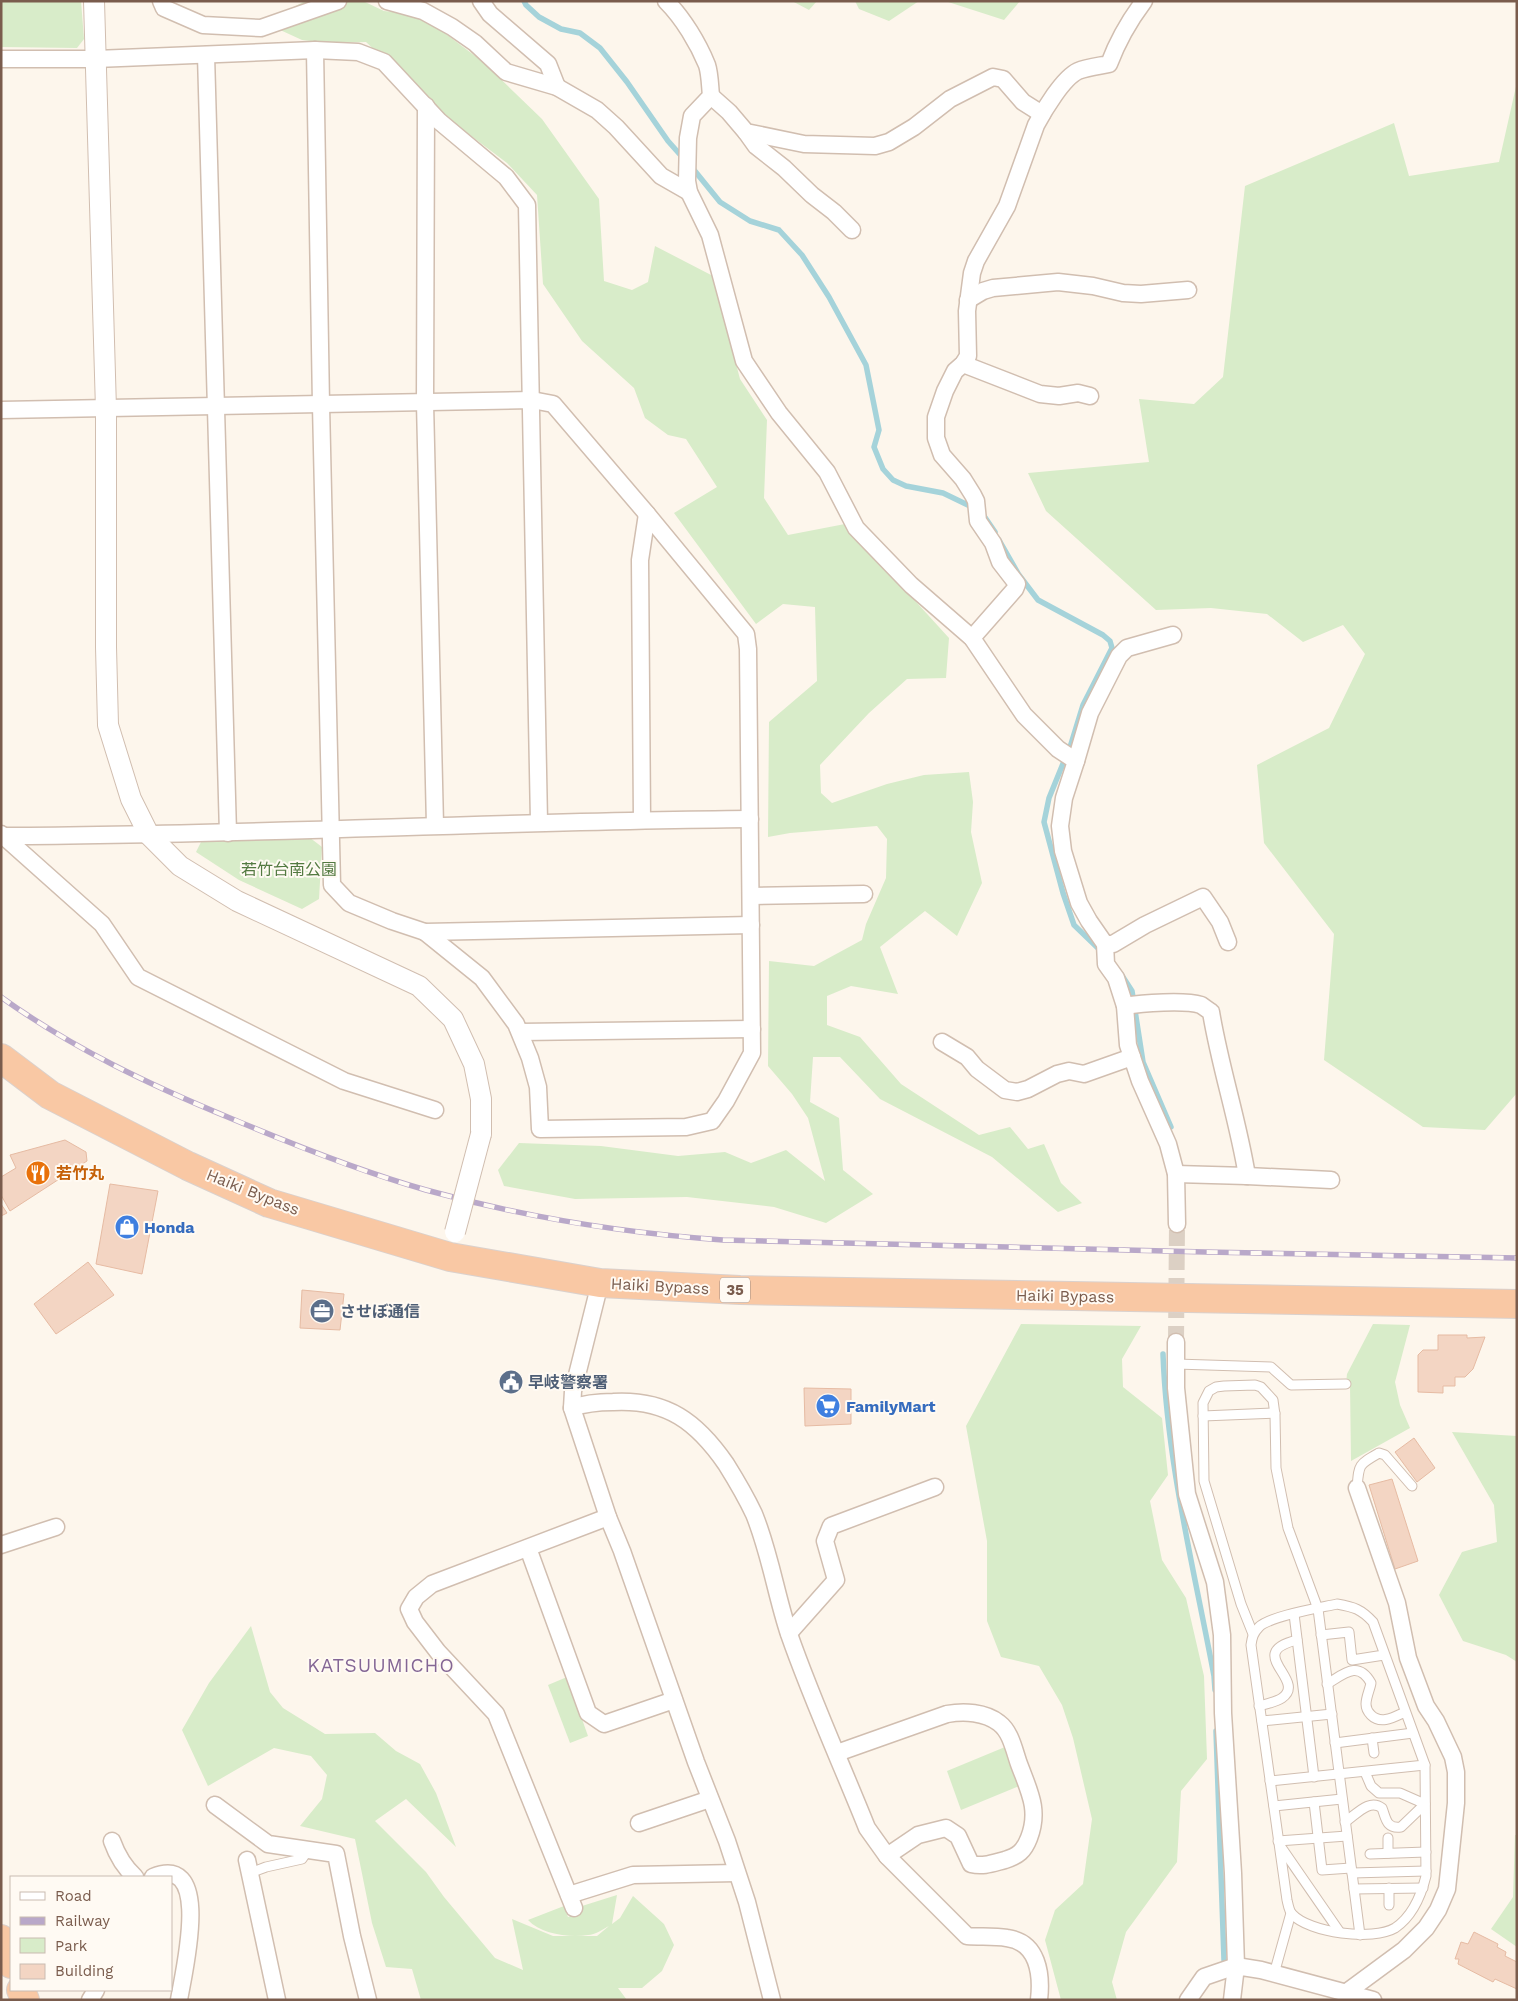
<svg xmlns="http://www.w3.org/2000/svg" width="1518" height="2001" font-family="'Work Sans','Noto Sans JP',sans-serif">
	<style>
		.green { fill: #d8ecc9 }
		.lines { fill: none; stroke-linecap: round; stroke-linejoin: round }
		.stream { stroke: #a5d3da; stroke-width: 5.5 }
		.building { fill: #f3d5c3; stroke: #e6bba3 }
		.minor-tunnel { stroke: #dcd0c4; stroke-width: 16; stroke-dasharray: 16 8; stroke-linecap: butt }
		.service-casing { stroke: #d1beb0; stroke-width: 11 }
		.minor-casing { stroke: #d1beb0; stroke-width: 19 }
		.tertiary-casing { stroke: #d1beb0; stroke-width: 22 }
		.trunk-casing { stroke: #dad1cd; stroke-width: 30 }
		.service { stroke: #fff; stroke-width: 9 }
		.minor { stroke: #fff; stroke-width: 16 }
		.tertiary { stroke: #fff; stroke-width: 20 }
		.trunk { stroke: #f9c8a4; stroke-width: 28 }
		.rail-casing { stroke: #b9a8c9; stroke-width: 5.5 }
		.rail { stroke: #fffaf3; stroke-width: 4; stroke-dasharray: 11; stroke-linecap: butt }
		.tertiary-bridge-casing { stroke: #d1beb0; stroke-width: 22; stroke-linecap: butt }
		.tertiary-bridge { stroke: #fff; stroke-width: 20 }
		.labels { text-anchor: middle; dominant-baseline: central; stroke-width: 4; stroke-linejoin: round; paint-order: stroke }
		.shield { fill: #fffaf3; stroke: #a28b7f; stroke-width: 1 }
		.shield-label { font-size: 15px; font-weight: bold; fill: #7a5c4d }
		.park-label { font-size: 16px; fill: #537a41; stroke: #fffaf3 }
		.food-label { font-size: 16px; font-weight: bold; fill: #c56008; stroke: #fffaf3; text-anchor: start }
		.street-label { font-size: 16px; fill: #7a5c4d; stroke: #fffaf3 }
		.shop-label { font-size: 16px; font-weight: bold; fill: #366cbe; stroke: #fffaf3; text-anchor: start }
		.service-label { font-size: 16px; font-weight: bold; fill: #4e5e75; stroke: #fffaf3; text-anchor: start }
		.quarter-label { font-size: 19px; letter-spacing: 1px; fill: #846695; stroke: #fffaf3 }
	</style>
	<rect width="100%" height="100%" fill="#fdf6ec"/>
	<g class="green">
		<path d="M1,1H81L84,39L77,48L1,47Z"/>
		<path d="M305,1H363L384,11L421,15L483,62L542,119L599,199L604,281L632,290L648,282L655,246L713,276L740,379L767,420L764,498L788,535L845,524L949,638L946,678L907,679L869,713L820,765L821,793L832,803L887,784L924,775L969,772L973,802L971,832L982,883L957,936L925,911L880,947L898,994L851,986L827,996V1025L860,1037L901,1084L979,1135L1010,1127L1028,1149L1044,1144L1061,1183L1082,1203L1058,1212L992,1157L880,1099L840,1057H813L810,1102L839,1118L843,1170L873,1194L826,1223L774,1207L687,1197L575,1199L504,1186L498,1170L519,1143L601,1146L678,1156L725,1152L751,1163L786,1150L825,1181L808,1118L792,1094L768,1066L769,961L814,966L862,940L866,924L886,878L887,839L877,826L790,833L768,837L769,722L817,681L815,607L783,604L756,624L674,513L717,487L686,439L668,435L645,418L634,388L582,341L543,284L537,195L507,163L446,117L366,42L328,43L302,40L278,29L290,9Z"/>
		<path d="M792,1H817L809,10Z"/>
		<path d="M855,1H919L889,21L859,9Z"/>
		<path d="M945,1H1020L1004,20Z"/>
		<path d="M1517,82V1093L1485,1130L1423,1127L1324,1060L1334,934L1264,843L1257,765L1329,728L1365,654L1343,625L1303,642L1267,614L1211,608L1156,610L1046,511L1028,473L1149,462L1139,399L1194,404L1223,377L1245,186L1394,123L1409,176L1499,162Z"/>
		<path d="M309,837L322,847L319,899L302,909L239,880L196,852L202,840Z"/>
		<path d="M1021,1324L1141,1326L1122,1359L1123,1387L1162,1418L1168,1475L1150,1501L1162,1560L1186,1598L1204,1676L1207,1759L1181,1791L1177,1862L1126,1932L1112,1982L1117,2000H1061L1045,1940L1055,1910L1083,1884L1092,1819L1073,1738L1062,1705L1039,1666L1001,1657L987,1621V1541L966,1426Z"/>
		<path d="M1373,1324L1410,1325L1395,1382L1400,1405L1410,1428L1351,1461L1350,1385L1346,1384L1347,1374Z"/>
		<path d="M1452,1432L1517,1436V1662L1506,1655L1463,1641L1439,1595L1462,1552L1497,1542L1494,1505Z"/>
		<path d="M251,1626L270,1692L283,1708L325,1734L375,1733L396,1751L420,1764L436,1793L456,1847L406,1799L375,1821L426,1872L444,1897L495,1958L523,1970L512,1919L553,1936H597L609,1926C603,1929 595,1935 588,1935C569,1938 541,1934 528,1920L564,1906L568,1917L583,1911L582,1906L617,1895L612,1924L620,1918L633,1896L664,1924L674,1945L662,1971L642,1988H618L627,2000H421L412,1969L386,1967L372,1923L355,1839L300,1826L322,1799L327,1775L311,1756L274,1748L208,1786L182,1730L209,1683Z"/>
		<path d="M567,1677L588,1736L570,1743L548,1685Z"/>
		<path d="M1005,1747L1019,1786L961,1810L947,1771Z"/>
		<path d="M1515,1835H1517V1947L1491,1929L1513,1897Z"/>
	</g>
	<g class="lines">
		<g class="stream">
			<path d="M524,1L526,5L539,17L561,29L580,33L600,48L627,82L668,141L684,159"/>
			<path d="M690,165L720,202L750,221L779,230L802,255L829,297L866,365L879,430L874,447L883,469L893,480L906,486L943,493L974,508"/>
			<path d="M982,513L995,532"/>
			<path d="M999,540L1019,575L1038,600L1103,635L1110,641L1112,648L1083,705L1071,744L1049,798L1044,822L1063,893L1074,925L1102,952"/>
			<path d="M1121,974L1132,991L1143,1062L1171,1127"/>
			<path d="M1163,1354C1167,1463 1194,1569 1214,1676L1215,1690"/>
			<path d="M1216,1731L1224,1960"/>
		</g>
	</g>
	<g class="building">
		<path d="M65,1140L86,1152L87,1161L10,1211L1,1195V1177L16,1168L10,1155Z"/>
		<path d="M110,1184L158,1191L142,1274L96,1264Z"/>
		<path d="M1,1204L7,1213L1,1216Z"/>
		<path d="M88,1262L114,1295L56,1334L34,1304Z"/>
		<path d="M302,1290L344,1294L340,1330L300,1328Z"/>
		<path d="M1438,1335H1467V1338L1485,1337L1473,1369L1465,1377H1455V1386H1443V1393L1418,1392V1355L1423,1350H1438Z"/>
		<path d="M804,1388L851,1389V1424L805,1426Z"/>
		<path d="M1414,1438L1435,1468L1417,1482L1395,1452Z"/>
		<path d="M1392,1479L1418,1561L1395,1569L1369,1485Z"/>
		<path d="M1474,1932L1498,1944L1497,1947L1506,1952L1505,1956L1517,1962V1989L1495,1979L1493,1982L1458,1964L1459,1959H1455L1461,1942L1468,1944Z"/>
	</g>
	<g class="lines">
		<path class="minor-tunnel" d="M1176,1342L1177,1224"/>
		<defs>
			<g id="service">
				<path d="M1176,1364L1271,1367L1291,1385L1346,1384"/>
				<path d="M1203,1416L1275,1413"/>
				<path d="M1357,1488C1359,1464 1358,1465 1379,1453L1385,1455L1412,1486"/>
				<path d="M1337,1604C1354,1607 1361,1609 1373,1622L1425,1765L1426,1876C1421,1896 1413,1916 1395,1928C1373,1941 1309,1933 1292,1914C1289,1911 1288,1904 1287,1900L1251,1645C1252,1638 1253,1633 1259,1627C1270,1616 1319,1608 1337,1604Z"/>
				<path d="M1294,1614L1314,1777"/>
				<path d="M1253,1634L1241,1604L1204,1481L1203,1403L1209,1391L1216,1387L1224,1386L1255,1385L1261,1387L1273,1400L1275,1415L1276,1468L1288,1528L1318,1609L1360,1935"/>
				<path d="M1321,1635L1349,1632L1352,1660L1384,1655"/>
				<path d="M1327,1684C1344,1674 1358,1660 1371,1683C1370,1689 1366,1697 1366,1704C1366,1707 1368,1712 1371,1715C1381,1725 1394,1717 1405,1712"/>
				<path d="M1259,1706C1266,1704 1276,1702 1282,1698C1308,1680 1243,1653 1297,1640"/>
				<path d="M1262,1721L1332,1714"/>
				<path d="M1372,1738L1374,1753"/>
				<path d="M1335,1743L1413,1733"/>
				<path d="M1270,1781L1425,1765"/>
				<path d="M1314,1802L1322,1870L1351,1868"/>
				<path d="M1274,1806L1342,1799"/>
				<path d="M1345,1822C1356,1815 1369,1798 1382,1808C1386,1818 1386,1829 1401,1827L1425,1804L1400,1793H1379L1371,1786L1365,1772"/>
				<path d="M1388,1838V1853"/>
				<path d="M1278,1841L1347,1836"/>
				<path d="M1281,1847L1339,1931"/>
				<path d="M1370,1854L1426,1852"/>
				<path d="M250,1873L266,1867L302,1859L308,1850"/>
				<path d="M1352,1873L1426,1871"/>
				<path d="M1354,1889L1423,1888"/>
				<path d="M1389,1905V1888"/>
				<path d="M1274,1974L1291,1913"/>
			</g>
			<g id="minor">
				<path d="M161,1L164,8L203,25L261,28L338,1"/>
				<path d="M387,1L423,11L452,27L475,43L506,72L557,87L597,110L616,127L661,176L689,192"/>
				<path d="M481,1L490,14L548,64L557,87"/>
				<path d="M666,1C683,18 698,43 707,65C710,74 710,87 711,96L692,116L688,138L687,181L689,192L710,235L744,361L779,413L827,472L856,528L911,585L972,638L1024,715L1058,749L1076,761L1064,798L1060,826L1063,851L1079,903L1089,921L1105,944L1106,964L1116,978L1125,1006L1128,1045L1140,1081L1168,1144L1176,1174L1177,1224"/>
				<path d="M315,50L321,405L332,885L349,903L392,921L425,932L751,925"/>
				<path d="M206,55L228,833"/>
				<path d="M1,59H96L315,50L358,52L384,62L439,121L506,177L527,205L539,822"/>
				<path d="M711,96L729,112L746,132L804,144L875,146L889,142L914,127L950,99L993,77L1003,79L1023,102L1042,114"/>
				<path d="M426,106L425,403L435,825"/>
				<path d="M746,132L756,146L784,168L812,195L834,212L852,230"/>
				<path d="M968,300L983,291L993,288L1058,282L1093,286L1123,293L1141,294L1188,290"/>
				<path d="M963,364L1040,394L1059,396L1078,393L1090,396"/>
				<path d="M1,410L532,400L553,404L647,514L746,634L748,649L752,1053L726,1101L712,1121L686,1127L540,1129L538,1087L530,1058L516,1024L482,978L425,932"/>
				<path d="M972,638L1015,589L1017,584L1000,562L993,543L978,521L976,501L973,495L963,479L942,455L936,438V417L945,391L955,371L963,364L968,356L967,311L972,273L976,261L1007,206L1036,125C1044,110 1063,78 1078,71C1087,67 1099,66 1109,64C1118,40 1129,21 1144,1"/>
				<path d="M1076,761L1090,713L1119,656L1127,648L1173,635"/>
				<path d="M642,820L640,560L647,514"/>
				<path d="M1,834L102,924L138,977L344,1081L435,1110"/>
				<path d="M5,836C253,835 501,821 750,819"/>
				<path d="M751,896L864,894"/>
				<path d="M1105,944H1113L1145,925L1203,897L1220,922L1228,942"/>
				<path d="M1125,1006C1142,1003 1185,1000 1201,1005C1204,1007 1208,1010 1211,1012C1220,1067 1238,1120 1247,1176L1176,1174"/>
				<path d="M520,1032L752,1029"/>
				<path d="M942,1042L967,1057L977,1069L1005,1090L1017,1092L1028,1089L1057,1074L1069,1071L1084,1074L1132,1057"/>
				<path d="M1247,1176L1331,1180"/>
				<path d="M600,1283L573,1391L572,1408L608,1517L622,1551L696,1762L727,1841L747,1902L772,2000"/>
				<path d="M1176,1342V1388L1187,1494L1215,1582L1222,1635L1223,1713L1233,1873L1236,1966L1204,1977L1188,2000"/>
				<path d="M572,1408C586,1403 599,1402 613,1402C667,1399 697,1422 726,1464C736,1480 746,1497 754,1514C770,1553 776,1595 789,1634C812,1700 841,1763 867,1828L887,1856L967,1936C980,1937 994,1936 1007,1938C1038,1942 1042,1974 1039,2000"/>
				<path d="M1,1545L56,1527"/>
				<path d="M528,1548L588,1713L604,1724L674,1700"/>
				<path d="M789,1633L836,1580L825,1541L831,1526L935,1487"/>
				<path d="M837,1753L947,1714C964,1711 985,1712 999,1723C1011,1732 1014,1750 1019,1764C1029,1791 1040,1810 1029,1838C1024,1851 1018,1856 1005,1860C993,1863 984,1867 971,1864L958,1836L946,1828L918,1835L887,1856"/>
				<path d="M215,1805L268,1844L336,1854L352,1936L368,2000"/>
				<path d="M639,1823L710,1799"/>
				<path d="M112,1841C117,1855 124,1867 135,1877"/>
				<path d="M247,1860L277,2000"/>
				<path d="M153,1877C214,1852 183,1974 179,2000"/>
				<path d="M569,1895L633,1875L737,1873"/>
				<path d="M574,1908L496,1714L438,1652L415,1622L409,1609L416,1597L432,1584L608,1517"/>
				<path d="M1347,1992L1404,1950L1426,1928L1438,1910L1447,1889L1456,1803V1772L1453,1757L1436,1721L1426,1706L1408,1658L1397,1603L1357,1488"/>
				<path d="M90,2000L96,1990"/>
				<path d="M1232,2000L1236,1966L1261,1970L1373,2000"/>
			</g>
			<path id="tertiary" d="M94,1L106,409V647L108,725L131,799L149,835L180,866L237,901L419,986L453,1019L474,1064L481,1099V1134"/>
			<g id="trunk">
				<path d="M1,1058L50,1095L188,1166L269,1203L450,1257L600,1283L740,1290L1517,1304"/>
				<path d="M1,1939L11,1964"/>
				<path d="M21,1990L25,2000"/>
			</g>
		</defs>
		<use href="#service" class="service-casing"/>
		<use href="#minor" class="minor-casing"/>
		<use href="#tertiary" class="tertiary-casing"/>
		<use href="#trunk" class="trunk-casing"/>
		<use href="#service" class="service"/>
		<use href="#minor" class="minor"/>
		<use href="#tertiary" class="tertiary"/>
		<use href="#trunk" class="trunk"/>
		<defs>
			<path id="rail" d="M1,997C72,1048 150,1085 230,1118C294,1145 359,1171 426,1190C524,1217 622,1233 723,1240L1205,1252L1517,1258"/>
		</defs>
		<use href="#rail" class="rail-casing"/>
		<use href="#rail" class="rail"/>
		<defs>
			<path id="tertiary-bridge" d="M455,1232L481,1134"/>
		</defs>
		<use href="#tertiary-bridge" class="tertiary-bridge-casing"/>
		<use href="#tertiary-bridge" class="tertiary-bridge"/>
	</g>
	<defs>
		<symbol id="restaurant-disc" viewBox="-11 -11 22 22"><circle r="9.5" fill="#e8710a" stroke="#fffaf3"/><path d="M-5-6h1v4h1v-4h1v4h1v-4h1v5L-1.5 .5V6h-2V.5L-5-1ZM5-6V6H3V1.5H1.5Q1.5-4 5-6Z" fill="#fff"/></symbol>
		<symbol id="shop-disc" viewBox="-11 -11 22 22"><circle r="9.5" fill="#3f7fe0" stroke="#fffaf3"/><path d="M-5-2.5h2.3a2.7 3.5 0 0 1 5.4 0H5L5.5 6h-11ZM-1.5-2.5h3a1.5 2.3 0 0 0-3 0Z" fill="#fff"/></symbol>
		<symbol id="office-disc" viewBox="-11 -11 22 22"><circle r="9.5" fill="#5c6f8a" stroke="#fffaf3"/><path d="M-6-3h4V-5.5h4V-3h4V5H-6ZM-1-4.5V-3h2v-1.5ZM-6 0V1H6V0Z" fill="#fff"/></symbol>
		<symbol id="civic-disc" viewBox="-11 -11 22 22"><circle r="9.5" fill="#5c6f8a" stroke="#fffaf3"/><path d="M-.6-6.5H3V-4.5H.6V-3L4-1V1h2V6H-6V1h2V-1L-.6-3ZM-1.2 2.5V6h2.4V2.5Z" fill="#fff"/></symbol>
		<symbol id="supermarket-disc" viewBox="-11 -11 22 22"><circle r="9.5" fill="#3f7fe0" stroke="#fffaf3"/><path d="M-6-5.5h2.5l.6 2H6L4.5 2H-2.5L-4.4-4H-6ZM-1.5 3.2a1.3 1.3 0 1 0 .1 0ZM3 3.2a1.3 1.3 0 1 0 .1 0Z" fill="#fff"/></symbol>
	</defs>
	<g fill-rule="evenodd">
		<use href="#restaurant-disc" x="24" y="1159" width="28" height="28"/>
		<use href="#shop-disc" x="113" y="1213" width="28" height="28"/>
		<use href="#office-disc" x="308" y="1297" width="28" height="28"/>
		<use href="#civic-disc" x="497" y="1368" width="28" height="28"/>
		<use href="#supermarket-disc" x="814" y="1392" width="28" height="28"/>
	</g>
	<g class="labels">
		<rect class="shield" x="720" y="1277.5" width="30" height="25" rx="4"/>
		<g class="shield-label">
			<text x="735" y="1290">35</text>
		</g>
		<g class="park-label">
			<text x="289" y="869">若竹台南公園</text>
		</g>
		<g class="food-label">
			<text x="56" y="1173">若竹丸</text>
		</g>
		<g class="street-label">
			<text transform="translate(253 1192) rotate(22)">Haiki Bypass</text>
			<text transform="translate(660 1286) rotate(3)">Haiki Bypass</text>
			<text transform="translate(1065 1296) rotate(1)">Haiki Bypass</text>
		</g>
		<g class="shop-label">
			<text x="144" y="1227">Honda</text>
			<text x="846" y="1406">FamilyMart</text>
		</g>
		<g class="service-label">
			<text x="340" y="1311">させぼ通信</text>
			<text x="528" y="1382">早岐警察署</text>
		</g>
		<g class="quarter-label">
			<text x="381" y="1665">KATSUUMICHO</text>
		</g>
	</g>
	<rect width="1518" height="2001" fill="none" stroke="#7a5c4d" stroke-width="5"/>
	<rect x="10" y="1876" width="162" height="115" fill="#fffaf3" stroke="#cabbb1"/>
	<rect x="20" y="1892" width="25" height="8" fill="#ffffff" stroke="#cabbb1"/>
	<text x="55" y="1901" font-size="15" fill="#7a5c4d">Road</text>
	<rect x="20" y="1917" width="25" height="8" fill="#b9a8c9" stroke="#cabbb1"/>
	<text x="55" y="1926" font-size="15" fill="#7a5c4d">Railway</text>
	<rect x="20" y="1938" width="25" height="15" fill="#d8ecc9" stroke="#cabbb1"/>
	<text x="55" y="1951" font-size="15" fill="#7a5c4d">Park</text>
	<rect x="20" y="1964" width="25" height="15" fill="#f3d5c3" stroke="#cabbb1"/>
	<text x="55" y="1976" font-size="15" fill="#7a5c4d">Building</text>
</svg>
